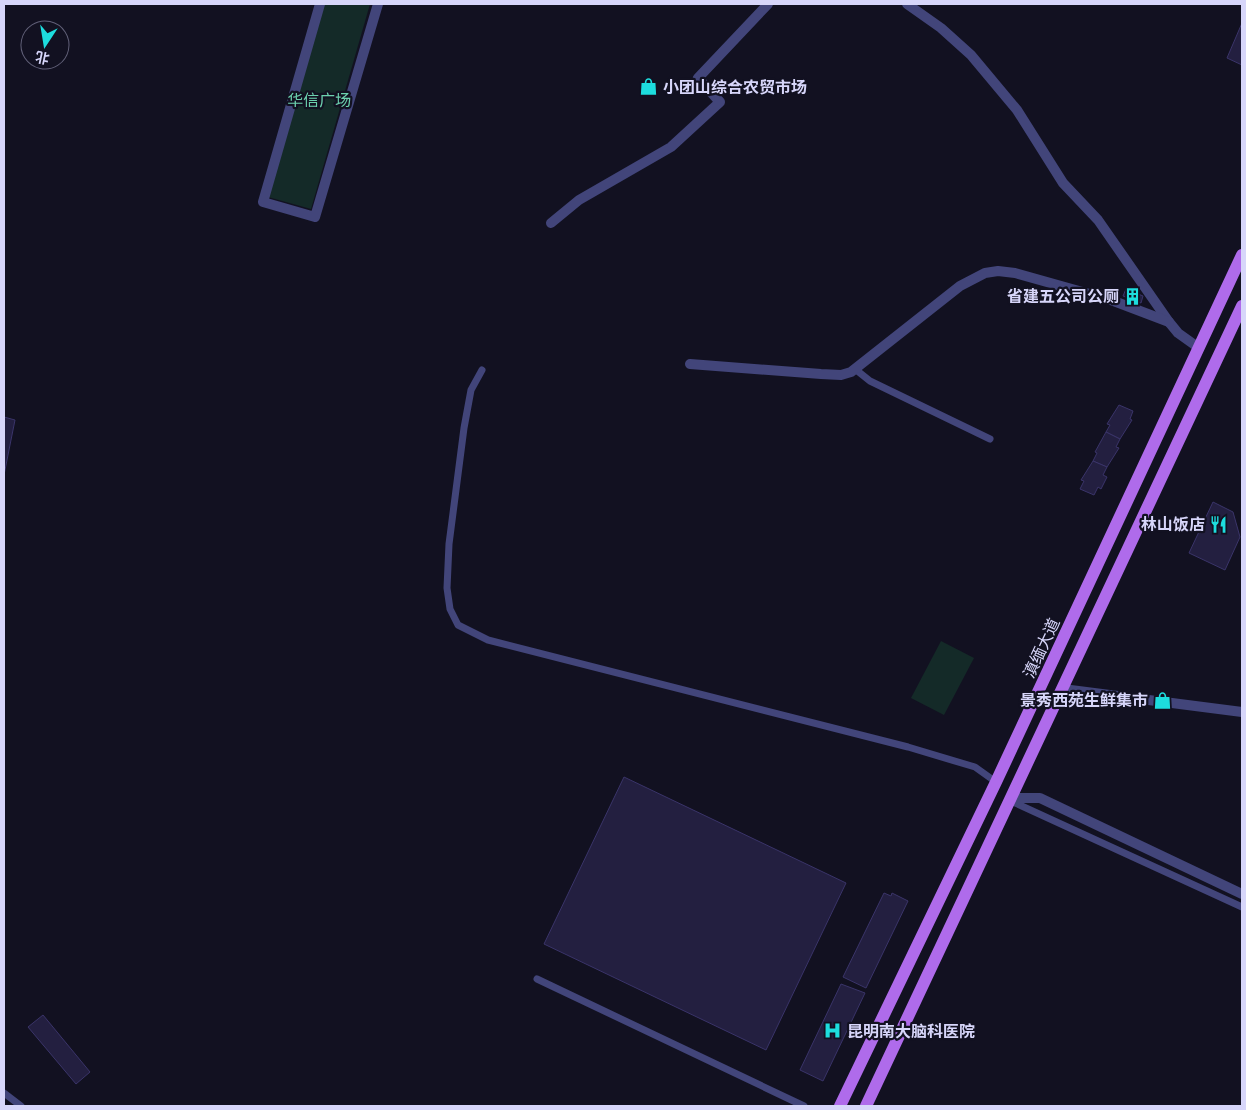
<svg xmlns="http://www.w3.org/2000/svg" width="1246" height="1110" font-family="'Noto Sans','Noto Sans SC',sans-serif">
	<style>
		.green { fill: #142a28 }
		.building { fill: #231f40; stroke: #3a3469 }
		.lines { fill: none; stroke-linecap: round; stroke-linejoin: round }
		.service { stroke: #42457a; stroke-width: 7 }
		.minor { stroke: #42457a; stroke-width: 10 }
		.primary { stroke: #af6beb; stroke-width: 12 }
		.labels { text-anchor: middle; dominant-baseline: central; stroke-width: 4.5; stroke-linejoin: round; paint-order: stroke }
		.poi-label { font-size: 16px; font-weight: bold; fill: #d7d6fa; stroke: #121121; text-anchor: end }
		.park-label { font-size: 16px; fill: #6cd0ae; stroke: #121121 }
		.street-label { font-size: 16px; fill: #d7d6fa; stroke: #121121 }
	</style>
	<rect width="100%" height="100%" fill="#121121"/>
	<g class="green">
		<path d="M324,4H370L311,209L268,197Z"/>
		<path d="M941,641L974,658L944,715L911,698Z"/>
	</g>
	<g class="building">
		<path d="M1242,23V65L1227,58Z"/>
		<path d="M1126,289L1143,296L1141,303L1123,296Z"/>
		<path d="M1119,405L1133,411L1130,419L1132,420L1120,439L1106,432L1110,425L1107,424Z"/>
		<path d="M4,417L15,420L4,475Z"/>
		<path d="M1106,432L1120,439L1116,447L1119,448L1107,467L1093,461L1097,453L1095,452Z"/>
		<path d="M1093,461L1107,467L1103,475L1107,477L1101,489L1098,487L1094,495L1080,489L1084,481L1081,480Z"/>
		<path d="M1213,502L1233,512L1240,537L1225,570L1189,553Z"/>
		<path d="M624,777L846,883L766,1050L544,944Z"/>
		<path d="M884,893L891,896L892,893L908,901L866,988L843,977Z"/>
		<path d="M841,984L865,993L823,1081L800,1070Z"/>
		<path d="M43,1015L90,1072L76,1084L28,1027Z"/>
	</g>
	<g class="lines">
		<g class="service">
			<path d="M855,369L870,381L990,439"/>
			<path d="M482,370L471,390L464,428L449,544L447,588L450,609L458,625L488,640L908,747L975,767L996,782"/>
			<path d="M1011,801L1242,907"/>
			<path d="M537,979L804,1106"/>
			<path d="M4,1093L21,1106"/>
		</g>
		<g class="minor">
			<path d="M320,4L263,202L315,217L378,4"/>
			<path d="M907,4L941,28L971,55L1017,110L1063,183L1098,220L1169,322L1178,333L1199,348"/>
			<path d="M551,223L579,200L671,147L720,102L698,78L768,4"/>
			<path d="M690,364L821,374L841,375L851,372L960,286L985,273L998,271L1015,273L1111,300L1169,322"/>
			<path d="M1063,689L1242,712"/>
			<path d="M1012,798H1040L1242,894"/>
		</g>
		<g class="primary">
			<path d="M840,1106L996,782L1242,255"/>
			<path d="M866,1106L1242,306"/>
		</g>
	</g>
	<defs>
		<symbol id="shop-bare" viewBox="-9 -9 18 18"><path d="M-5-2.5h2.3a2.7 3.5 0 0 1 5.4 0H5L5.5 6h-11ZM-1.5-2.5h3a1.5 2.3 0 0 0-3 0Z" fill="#1dddde" stroke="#121121" stroke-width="2.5" paint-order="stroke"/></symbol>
		<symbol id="building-bare" viewBox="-9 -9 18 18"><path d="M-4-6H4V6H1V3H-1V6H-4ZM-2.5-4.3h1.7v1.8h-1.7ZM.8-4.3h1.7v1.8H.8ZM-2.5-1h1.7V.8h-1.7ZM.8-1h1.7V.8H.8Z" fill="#1dddde" stroke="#121121" stroke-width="2.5" paint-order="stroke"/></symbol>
		<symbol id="restaurant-bare" viewBox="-9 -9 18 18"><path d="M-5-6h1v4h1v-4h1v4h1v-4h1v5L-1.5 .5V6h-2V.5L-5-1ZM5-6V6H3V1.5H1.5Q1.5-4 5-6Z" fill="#1dddde" stroke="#121121" stroke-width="2.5" paint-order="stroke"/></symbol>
		<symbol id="hospital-bare" viewBox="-9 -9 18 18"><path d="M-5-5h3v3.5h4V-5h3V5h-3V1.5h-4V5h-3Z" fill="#1dddde" stroke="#121121" stroke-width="2.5" paint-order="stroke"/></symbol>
	</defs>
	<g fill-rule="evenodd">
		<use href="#shop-bare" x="636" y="74" width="25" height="25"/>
		<use href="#building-bare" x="1120" y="284" width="25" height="25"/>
		<use href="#restaurant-bare" x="1206" y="512" width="25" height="25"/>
		<use href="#shop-bare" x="1150" y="688" width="25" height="25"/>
		<use href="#hospital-bare" x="820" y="1018" width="25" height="25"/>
	</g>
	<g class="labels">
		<g class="poi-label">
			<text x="663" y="87" text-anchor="start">小团山综合农贸市场</text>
			<text x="1119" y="296">省建五公司公厕</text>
			<text x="1205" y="524">林山饭店</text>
			<text x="1148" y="700">景秀西苑生鲜集市</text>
			<text x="847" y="1031" text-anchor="start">昆明南大脑科医院</text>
		</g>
		<g class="park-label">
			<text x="319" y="100">华信广场</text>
		</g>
		<g class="street-label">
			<text transform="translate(1041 648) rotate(-65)">滇缅大道</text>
		</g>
	</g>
	<rect width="1246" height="1110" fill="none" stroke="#d7d6fa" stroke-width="10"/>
	<g transform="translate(45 45) rotate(192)"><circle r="24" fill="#121121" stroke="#616078"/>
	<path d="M0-4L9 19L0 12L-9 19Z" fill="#1dddde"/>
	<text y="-8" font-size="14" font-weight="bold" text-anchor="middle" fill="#d7d6fa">北</text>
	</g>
</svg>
